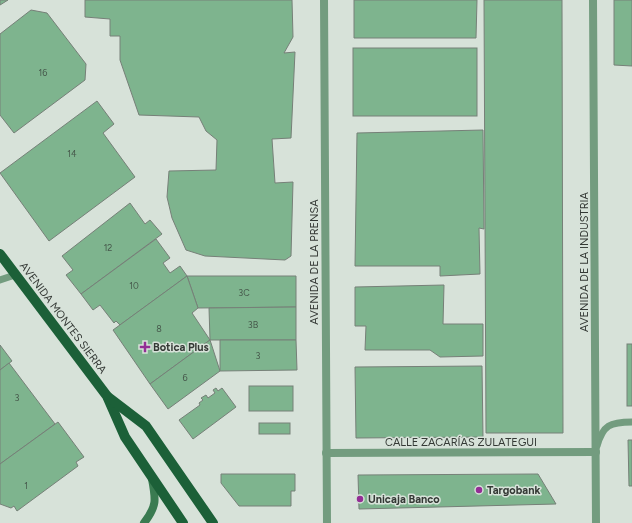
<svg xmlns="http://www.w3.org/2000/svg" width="632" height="523" font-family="Figtree,sans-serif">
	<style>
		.building { fill: #7eb48e; stroke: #768078 }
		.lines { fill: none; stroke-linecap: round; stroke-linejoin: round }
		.lane { stroke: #739c7f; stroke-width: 7 }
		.street { stroke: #739c7f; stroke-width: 8 }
		.secondary { stroke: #3a7b51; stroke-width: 8 }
		.primary { stroke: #1c6038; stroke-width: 10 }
		.poi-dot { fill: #932e95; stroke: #d7e2d9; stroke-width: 1.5 }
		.labels { text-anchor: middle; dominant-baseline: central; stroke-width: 3; stroke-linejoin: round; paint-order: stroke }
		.number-label { font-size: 9px; fill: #46584b }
		.street-label { font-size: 11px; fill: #343935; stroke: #d7e2d9 }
		.poi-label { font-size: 11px; font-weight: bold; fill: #343935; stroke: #d7e2d9; text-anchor: start }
	</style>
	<rect width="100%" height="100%" fill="#d7e2d9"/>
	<g class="building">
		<path d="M0,0H8L0,5Z"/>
		<path d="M85,0H292L293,37L284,53L295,52L291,138L272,139L275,183L293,182L291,256L285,260L205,256L186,250L172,218L167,197L169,171L216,170L217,140L206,131L199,117L139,115L120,60V36H110V19L85,17Z"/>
		<path d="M354,0H477L476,38H354Z"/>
		<path d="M484,0H562L563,433H486Z"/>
		<path d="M614,0H632V66L614,65Z"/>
		<path d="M31,10L47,13L86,64L85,80L14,133L0,115V34Z"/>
		<rect x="353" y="48" width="124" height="68"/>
		<path d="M97,101L114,124L103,133L135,177L49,241L0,173Z"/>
		<path d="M483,130L484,229L479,228L480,274L440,276V266H355L357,133Z"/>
		<path d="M130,203L145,224L150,220L162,234L81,294L66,275L73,270L62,256Z"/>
		<path d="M156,239L170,258L163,263L170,273L180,266L187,276L120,325L116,321L114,323L100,305L93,310L81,294Z"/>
		<path d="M187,276H296V307L198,308Z"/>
		<path d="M187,276L198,308L192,313L210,340L150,384L113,330Z"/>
		<path d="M444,285L443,324H483V356L440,357L430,350H365L366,326H355V287Z"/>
		<path d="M296,307V340H210L209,308Z"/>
		<path d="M210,340L220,371L168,409L150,384Z"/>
		<path d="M220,340H296L297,370L220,371Z"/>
		<rect x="627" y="344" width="5" height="62"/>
		<path d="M0,345L12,361L0,370Z"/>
		<path d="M9,363L55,424L0,464V370Z"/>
		<path d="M482,366L483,437L356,438L355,367Z"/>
		<rect x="249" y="386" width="44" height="25"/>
		<path d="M216,388L218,391L222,388L236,407L193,439L179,420L200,405L199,403L203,400L201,398L206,395L208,398L215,393L213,390Z"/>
		<path d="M58,422L84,457L76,462L78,466L17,511L14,506L11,508L0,504V464Z"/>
		<rect x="259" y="423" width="31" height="11"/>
		<path d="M628,440H632V486H629Z"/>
		<path d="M221,474H295V491H291V506H239L221,483Z"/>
		<path d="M538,474L556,504L359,509L358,475Z"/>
	</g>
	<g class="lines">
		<g class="lane">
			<path d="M0,280L15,275"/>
			<path d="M597,446C603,425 610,422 632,422"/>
		</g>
		<g class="street">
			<path d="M324,0L327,523"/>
			<path d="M593,0L596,523"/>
			<path d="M326,453L596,452"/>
		</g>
		<path class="secondary" d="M144,523C157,506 156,500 152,479"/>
		<g class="primary">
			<path d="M0,254L107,396L125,437L183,523"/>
			<path d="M108,397L146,426L213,523"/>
		</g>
	</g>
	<g class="poi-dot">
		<path d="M143 341h4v4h4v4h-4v4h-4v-4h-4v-4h4z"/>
		<circle cx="479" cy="490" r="4"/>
		<circle cx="360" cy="499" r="4"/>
	</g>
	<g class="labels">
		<g class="number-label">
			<text x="43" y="72">16</text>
			<text x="72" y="153">14</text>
			<text x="108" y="247">12</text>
			<text x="134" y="285">10</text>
			<text x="244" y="292">3C</text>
			<text x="253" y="324">3B</text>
			<text x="159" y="328">8</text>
			<text x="258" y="355">3</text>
			<text x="185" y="377">6</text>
			<text x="17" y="397">3</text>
			<text x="26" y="485">1</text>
		</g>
		<g class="street-label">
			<text transform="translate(314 262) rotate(-90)">AVENIDA DE LA PRENSA</text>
			<text transform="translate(584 262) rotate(-90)">AVENIDA DE LA INDUSTRIA</text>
			<text transform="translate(63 318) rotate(53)">AVENIDA MONTES SIERRA</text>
			<text x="461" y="442">CALLE ZACARÍAS ZULATEGUI</text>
		</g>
		<g class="poi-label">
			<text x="153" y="347">Botica Plus</text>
			<text x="487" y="490">Targobank</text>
			<text x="368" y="499">Unicaja Banco</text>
		</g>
	</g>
</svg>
